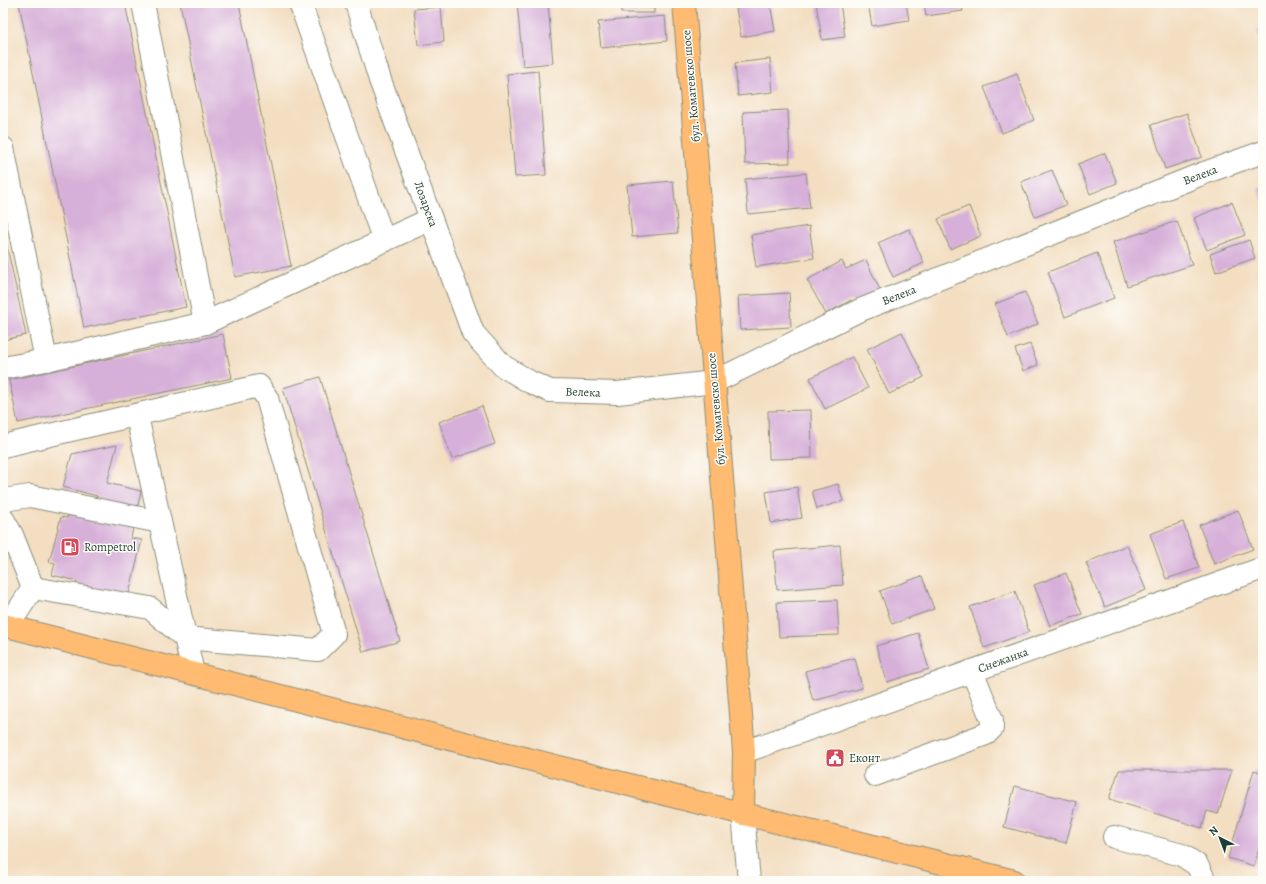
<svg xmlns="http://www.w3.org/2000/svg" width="1266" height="884" font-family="Alegreya,serif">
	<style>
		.building { fill: #d7b0d9 }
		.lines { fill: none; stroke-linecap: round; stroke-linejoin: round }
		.minor-casing { stroke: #898e7a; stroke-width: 24 }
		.major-casing { stroke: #898e7a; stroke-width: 24 }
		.minor { stroke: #fff; stroke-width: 22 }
		.major { stroke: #ffbb71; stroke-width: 22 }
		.labels { text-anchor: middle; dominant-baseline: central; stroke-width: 3; stroke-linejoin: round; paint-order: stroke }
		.street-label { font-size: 12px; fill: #1f3d34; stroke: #fdfcf7 }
		.poi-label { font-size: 12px; fill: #1f3d34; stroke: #fdfcf7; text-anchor: start }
	</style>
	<rect width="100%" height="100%" fill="#fdfcf7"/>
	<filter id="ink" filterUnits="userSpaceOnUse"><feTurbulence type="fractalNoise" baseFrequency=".025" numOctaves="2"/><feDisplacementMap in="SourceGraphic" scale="8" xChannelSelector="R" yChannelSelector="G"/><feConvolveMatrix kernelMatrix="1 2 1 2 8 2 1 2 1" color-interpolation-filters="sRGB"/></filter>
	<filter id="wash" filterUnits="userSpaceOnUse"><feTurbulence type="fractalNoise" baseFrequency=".012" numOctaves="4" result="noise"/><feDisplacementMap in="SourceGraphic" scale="16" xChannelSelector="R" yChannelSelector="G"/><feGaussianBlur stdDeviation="0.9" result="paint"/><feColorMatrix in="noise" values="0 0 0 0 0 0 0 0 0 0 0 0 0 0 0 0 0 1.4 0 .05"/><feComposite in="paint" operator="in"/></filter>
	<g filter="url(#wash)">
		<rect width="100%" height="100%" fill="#f3dec1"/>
		<g id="blocks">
			<g class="building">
				<path d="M19,3H125L186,307L84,328Z"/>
				<path d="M180,3H239L291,266L235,277Z"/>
				<path d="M517,3H548L553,63L523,66Z"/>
				<rect x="621" y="3" width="33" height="10"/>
				<path d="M735,3H770L775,31L741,37Z"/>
				<path d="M816,3H840L845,37L822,40Z"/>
				<path d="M868,3H906L909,20L872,26Z"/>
				<path d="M924,3H961L963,11L926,16Z"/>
				<path d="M441,7L444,42L418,45L414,9Z"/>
				<path d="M665,16L667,41L601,48L598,22Z"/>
				<path d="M1263,29V46L1257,31Z"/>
				<path d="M770,59L773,92L738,96L735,63Z"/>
				<path d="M538,71L546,175L515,177L507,74Z"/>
				<path d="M1017,74L1034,120L1002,133L984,87Z"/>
				<path d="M788,110L790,163L745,164L743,112Z"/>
				<path d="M1187,113L1202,157L1165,169L1151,125Z"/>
				<path d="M1105,153L1117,183L1090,194L1078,164Z"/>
				<path d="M1052,170L1066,205L1035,217L1021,182Z"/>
				<path d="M806,173L810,208L748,214L745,179Z"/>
				<path d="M673,181L678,233L632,237L627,185Z"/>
				<path d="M1263,188V201L1258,190Z"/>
				<path d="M1232,202L1245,235L1207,250L1194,218Z"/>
				<path d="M969,206L981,236L950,249L938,219Z"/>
				<path d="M1177,221L1192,265L1127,286L1113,242Z"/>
				<path d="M809,226L814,258L756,267L751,235Z"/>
				<path d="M3,228L26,335L3,340Z"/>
				<path d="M909,229L924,263L893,277L878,243Z"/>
				<path d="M1249,240L1255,258L1216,272L1210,254Z"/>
				<path d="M1097,253L1114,298L1065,317L1048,272Z"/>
				<path d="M866,260L880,290L852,303L851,300L826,314L807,280L842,261L846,269Z"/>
				<path d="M1025,292L1038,324L1008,337L995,304Z"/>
				<path d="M789,293L791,327L740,330L738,296Z"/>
				<path d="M902,332L924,377L889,394L867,349Z"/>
				<path d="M223,334L232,378L18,423L9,380Z"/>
				<path d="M1030,344L1038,365L1023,371L1015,349Z"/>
				<path d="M852,357L868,388L825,409L810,378Z"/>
				<path d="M320,377L400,641L363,652L283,388Z"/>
				<path d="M482,406L495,444L452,459L439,422Z"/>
				<path d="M811,410L812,458L769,459L768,411Z"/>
				<path d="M117,445L107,483L141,491L131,538L142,540L128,598L76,585L77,581L52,575L55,563L49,562L61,517L67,518L70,508L93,514L97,496L63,487L72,454Z"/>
				<path d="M838,484L843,501L817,509L812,491Z"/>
				<path d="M797,487L802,518L771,523L766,492Z"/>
				<path d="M1238,510L1253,549L1214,564L1199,525Z"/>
				<path d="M1183,522L1199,568L1166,579L1150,534Z"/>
				<path d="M840,545L843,585L777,590L774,551Z"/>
				<path d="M1127,545L1146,590L1105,607L1086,563Z"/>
				<path d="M1066,573L1082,614L1050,626L1034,585Z"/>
				<path d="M922,576L934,609L892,624L880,591Z"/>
				<path d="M1015,591L1029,632L984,648L970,607Z"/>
				<path d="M837,600L839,635L779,637L777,602Z"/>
				<path d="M918,633L929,669L887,682L876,646Z"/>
				<path d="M855,658L862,688L813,701L805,671Z"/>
				<path d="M1119,770H1232L1218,814L1207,811L1202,828L1109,799Z"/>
				<path d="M1254,770L1263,773V835L1254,866L1228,858Z"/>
				<path d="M1015,786L1077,802L1066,843L1004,827Z"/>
			</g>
		</g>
	</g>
	<g filter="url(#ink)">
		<use href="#blocks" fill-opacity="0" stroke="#898e7a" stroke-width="1"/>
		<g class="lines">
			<defs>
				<g id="minor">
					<path d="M143,3L205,323"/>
					<path d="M300,3L384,241"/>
					<path d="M356,3L380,80L473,333L503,366L530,382L550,391L618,393L714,382L858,311L1204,173L1263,152"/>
					<path d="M3,148L46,360"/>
					<path d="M3,368L46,360L205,323L431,219"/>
					<path d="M137,416L193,673"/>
					<path d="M3,446L259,386L267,398L334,634L318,650L185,638L150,608L33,588L8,626"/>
					<path d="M3,500L30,496L160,522"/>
					<path d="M3,519L12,535L33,588"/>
					<path d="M744,752L1263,568"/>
					<path d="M875,775L986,734L992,728V720L972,671"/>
					<path d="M743,814L749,881"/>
					<path d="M1114,837L1182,855L1197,865L1203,877L1202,881"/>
				</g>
				<g id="major">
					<path d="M684,3L744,752L743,814"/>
					<path d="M3,625L696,802L1014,881"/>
				</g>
			</defs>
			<use href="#minor" class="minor-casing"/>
			<use href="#major" class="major-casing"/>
			<use href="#minor" class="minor"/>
			<use href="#major" class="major"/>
		</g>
	</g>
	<defs>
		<symbol id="fuel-square" viewBox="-11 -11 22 22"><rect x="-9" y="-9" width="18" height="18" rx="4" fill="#d1495b" stroke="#fdfcf7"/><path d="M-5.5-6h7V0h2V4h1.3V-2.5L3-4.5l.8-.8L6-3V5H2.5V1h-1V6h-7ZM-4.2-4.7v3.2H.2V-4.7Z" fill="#fff"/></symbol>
		<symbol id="civic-square" viewBox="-11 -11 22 22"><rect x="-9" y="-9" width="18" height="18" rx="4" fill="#d1495b" stroke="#fdfcf7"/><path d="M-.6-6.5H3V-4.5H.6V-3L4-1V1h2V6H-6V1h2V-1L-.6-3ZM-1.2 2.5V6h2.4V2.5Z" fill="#fff"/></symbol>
	</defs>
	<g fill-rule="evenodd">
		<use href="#fuel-square" x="59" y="536" width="22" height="22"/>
		<use href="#civic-square" x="824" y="747" width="22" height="22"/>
	</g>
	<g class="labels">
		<g class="street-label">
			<text transform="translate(691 86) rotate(-95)">бул. Коматевско шосе</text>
			<text transform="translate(1200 175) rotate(-21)">Велека</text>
			<text transform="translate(426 204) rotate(70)">Лозарска</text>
			<text transform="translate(899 295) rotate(-22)">Велека</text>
			<text transform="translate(583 392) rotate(2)">Велека</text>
			<text transform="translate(716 409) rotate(-95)">бул. Коматевско шосе</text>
			<text transform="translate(1003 660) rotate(-20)">Снежанка</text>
		</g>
		<g class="poi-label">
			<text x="84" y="547">Rompetrol</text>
			<text x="849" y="758">Еконт</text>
		</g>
	</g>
	<rect width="1266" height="884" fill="none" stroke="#fdfcf7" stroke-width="16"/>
	<g transform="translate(1220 838) rotate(318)" stroke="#fdfcf7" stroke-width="3" paint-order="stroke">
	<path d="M0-3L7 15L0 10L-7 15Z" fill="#1f3d34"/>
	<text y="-6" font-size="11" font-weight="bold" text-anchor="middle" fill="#1f3d34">N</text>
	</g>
</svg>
